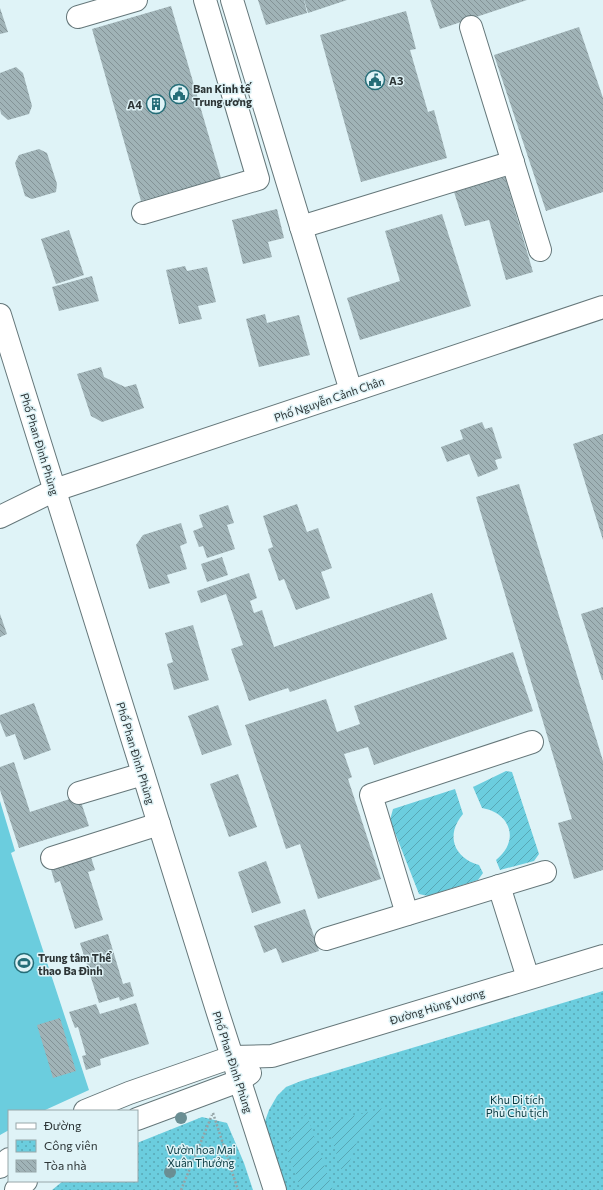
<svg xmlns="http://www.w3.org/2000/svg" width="603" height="1190" font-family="Commissioner,sans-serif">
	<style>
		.park { fill: url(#park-dots) }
		.garden { fill: url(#garden-furrows) }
		.pitch { fill: #6bcdde }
		.building { fill: url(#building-back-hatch) }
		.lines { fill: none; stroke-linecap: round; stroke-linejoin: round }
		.minor-casing { stroke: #65777a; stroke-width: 24 }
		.major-casing { stroke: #65777a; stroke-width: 24 }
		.path { stroke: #94a3a6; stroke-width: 2.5; stroke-dasharray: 2 2; stroke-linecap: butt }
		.minor { stroke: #fff; stroke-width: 22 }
		.major { stroke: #fff; stroke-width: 22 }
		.tree { fill: #6a8e93 }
		.labels { text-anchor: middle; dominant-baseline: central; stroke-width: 3; stroke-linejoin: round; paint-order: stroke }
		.poi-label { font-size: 11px; font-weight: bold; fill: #2d3536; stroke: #dff3f7; text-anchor: start }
		.street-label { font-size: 11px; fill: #2d3536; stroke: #dff3f7 }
		.park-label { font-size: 11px; fill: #0a3b42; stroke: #dff3f7 }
	</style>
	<defs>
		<pattern id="park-dots" width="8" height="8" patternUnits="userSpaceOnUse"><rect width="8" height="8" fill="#6bcdde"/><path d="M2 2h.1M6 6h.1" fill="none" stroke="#58a7b5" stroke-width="1.8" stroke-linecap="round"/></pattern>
		<pattern id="garden-furrows" width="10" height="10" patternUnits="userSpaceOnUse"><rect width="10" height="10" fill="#6bcdde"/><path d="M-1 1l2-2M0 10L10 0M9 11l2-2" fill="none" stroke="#58a7b5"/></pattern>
		<pattern id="building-back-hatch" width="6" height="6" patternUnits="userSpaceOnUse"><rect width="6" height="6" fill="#a0b3b7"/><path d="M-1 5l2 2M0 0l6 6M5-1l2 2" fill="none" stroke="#839296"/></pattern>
	</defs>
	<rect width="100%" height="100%" fill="#dff3f7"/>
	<g class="park">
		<path d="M603,991V1190H282L264,1124L269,1110L277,1096L286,1087L301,1081Z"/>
		<path d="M202,1117L227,1123L244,1163L253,1190H52L63,1181H137V1143Z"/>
	</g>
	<g class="garden">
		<path d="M506,771L512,772L539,854L534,861L500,870L496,860C520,841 511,813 482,808L473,787Z"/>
		<path d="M455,789L463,814C445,835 454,858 479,865L483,873L478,880L428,896L419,894L390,820L393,809Z"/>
		<path d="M388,1107C385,1115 368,1123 362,1133C355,1143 352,1157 347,1168L341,1169L327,1123Z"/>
		<path d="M306,1113L333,1190H301L286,1146Z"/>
	</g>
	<path class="pitch" d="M0,801L15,851L11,853L89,1090L43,1111H9V1130L0,1135Z"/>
	<g class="building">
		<path d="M258,0H304L307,13L266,25Z"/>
		<path d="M304,0H347L308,13Z"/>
		<path d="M430,0H527L440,29Z"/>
		<path d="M171,6L221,178L141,201L92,29Z"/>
		<path d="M0,8L8,32L0,34Z"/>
		<path d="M406,11L416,49L410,50L428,112L434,110L447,158L361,182L320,35Z"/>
		<path d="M579,27L603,98V192L546,211L494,55Z"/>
		<path d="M16,67L23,73L32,106L29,114L8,120L1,114L0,109V73Z"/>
		<path d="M39,149L47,153L57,184L56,192L32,199L25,196L15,163L19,155Z"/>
		<path d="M505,177L533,272L506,280L489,220L465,226L454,192Z"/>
		<path d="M277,209L284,238L268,242L272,257L243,264L232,220Z"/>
		<path d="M442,214L471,306L360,340L347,298L400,281L385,231Z"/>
		<path d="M69,230L84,275L56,284L41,239Z"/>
		<path d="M185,266L187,271L207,267L216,302L198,306L202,319L179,324L166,270Z"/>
		<path d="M92,276L99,301L59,311L52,287Z"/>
		<path d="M265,314L267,323L299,315L310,355L259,367L246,319Z"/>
		<path d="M101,367L104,377L125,387L136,384L144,408L102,422L91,416L77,374Z"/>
		<path d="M482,422L485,429L492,427L502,458L495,460L498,469L478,477L469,454L447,462L441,447L463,439L460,430Z"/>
		<path d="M603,434V540L573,444Z"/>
		<path d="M519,484L603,761V870L574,879L558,823L572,819L476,497Z"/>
		<path d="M297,504L307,532L318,528L332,568L321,572L330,598L296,610L284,579L279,581L268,549L273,547L263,516Z"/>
		<path d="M228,505L234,523L227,525L235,549L207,558L203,546L199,547L193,531L203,527L199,515Z"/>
		<path d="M181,523L187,543L180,546L187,569L167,575L170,583L149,589L136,545L143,535Z"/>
		<path d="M222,557L228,575L207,582L201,564Z"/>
		<path d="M249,573L257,598L250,601L254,613L262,610L274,647L432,593L447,639L290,692L288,688L249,701L231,649L243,645L226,594L201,603L197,591Z"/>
		<path d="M603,607V680H602L581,614Z"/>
		<path d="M0,614L7,634L0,637Z"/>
		<path d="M193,625L209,680L174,690L167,664L173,662L165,633Z"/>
		<path d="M513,652L533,711L374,765L368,747L344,754L352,777L348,779L381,879L318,899L300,844L286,849L245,725L326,699L337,732L360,724L354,706Z"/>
		<path d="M34,703L51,750L24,760L15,734L6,737L0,722V715Z"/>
		<path d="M218,705L232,745L202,755L188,716Z"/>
		<path d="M14,762L30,812L79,796L89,826L19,848L0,790V767Z"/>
		<path d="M238,774L257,827L229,837L210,784Z"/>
		<path d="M90,854L95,870L88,872L103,920L75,929L60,881L55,883L50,866Z"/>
		<path d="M266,861L281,903L252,913L238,872Z"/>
		<path d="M305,909L319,951L282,963L276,948L264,953L254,926Z"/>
		<path d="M108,934L123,984L130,982L134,996L120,1001L119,997L99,1003L80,943Z"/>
		<path d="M136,1003L149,1044L100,1059L101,1065L86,1070L82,1056L86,1055L78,1027L75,1028L69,1012L96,1004L100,1014Z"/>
		<path d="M60,1018L76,1071L53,1078L37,1025Z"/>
	</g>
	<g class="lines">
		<defs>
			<g id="minor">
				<path d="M232,0L351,391"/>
				<path d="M78,17L136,0"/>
				<path d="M471,27L540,250"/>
				<path d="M143,213L258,179L205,0"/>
				<path d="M301,227L513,162"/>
				<path d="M0,517L55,490L603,307"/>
				<path d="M79,793L143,774"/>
				<path d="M52,858L159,824"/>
				<path d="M499,886L528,978"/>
				<path d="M407,914L371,795L532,742"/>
				<path d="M326,939L545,872"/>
			</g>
			<g id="major">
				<path d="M0,315L217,1010L275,1190"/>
				<path d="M85,1111L129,1093L232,1057L272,1056L603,956"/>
				<path d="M137,1119L239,1081L250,1073"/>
				<path d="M0,1167L9,1159"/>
				<path d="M16,1190L26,1181"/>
			</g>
		</defs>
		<use href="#minor" class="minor-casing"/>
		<use href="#major" class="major-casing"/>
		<g class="path">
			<path d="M213,1113L238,1190"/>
			<path d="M181,1190L212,1115"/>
		</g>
		<use href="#minor" class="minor"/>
		<use href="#major" class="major"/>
	</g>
	<g class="tree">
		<circle cx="181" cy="1118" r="6"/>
		<circle cx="170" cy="1172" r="6"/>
	</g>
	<defs>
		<symbol id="civic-ring" viewBox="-11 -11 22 22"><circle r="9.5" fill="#dff3f7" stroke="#256d78" stroke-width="1.5"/><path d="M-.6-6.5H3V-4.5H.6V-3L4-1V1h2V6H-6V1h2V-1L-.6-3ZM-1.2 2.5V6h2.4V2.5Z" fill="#256d78"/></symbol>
		<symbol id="building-ring" viewBox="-11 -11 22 22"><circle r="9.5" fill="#dff3f7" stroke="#256d78" stroke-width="1.5"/><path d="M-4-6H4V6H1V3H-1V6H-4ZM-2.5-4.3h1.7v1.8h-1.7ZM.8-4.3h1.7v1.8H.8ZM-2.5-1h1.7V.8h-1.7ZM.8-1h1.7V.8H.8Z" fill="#256d78"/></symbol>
		<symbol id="stadium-ring" viewBox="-11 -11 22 22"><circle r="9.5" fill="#dff3f7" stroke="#256d78" stroke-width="1.5"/><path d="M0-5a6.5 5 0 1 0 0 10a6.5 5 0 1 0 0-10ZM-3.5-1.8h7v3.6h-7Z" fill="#256d78"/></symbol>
	</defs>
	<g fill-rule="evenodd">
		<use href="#civic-ring" x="364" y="69" width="22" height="22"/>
		<use href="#civic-ring" x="168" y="83" width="22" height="22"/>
		<use href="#building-ring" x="145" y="93" width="22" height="22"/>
		<use href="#stadium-ring" x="13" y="952" width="22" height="22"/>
	</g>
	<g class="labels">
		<g class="poi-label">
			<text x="389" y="80">A3</text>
			<text x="193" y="88">Ban Kinh tế<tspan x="193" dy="13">Trung ương</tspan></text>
			<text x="142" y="104" text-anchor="end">A4</text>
			<text x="38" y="957">Trung tâm Thể<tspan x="38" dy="13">thao Ba Đình</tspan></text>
		</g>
		<g class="street-label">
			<text transform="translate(329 399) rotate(-19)">Phố Nguyễn Cảnh Chân</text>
			<text transform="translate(40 444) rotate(73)">Phố Phan Đình Phùng</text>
			<text transform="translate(136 753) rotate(73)">Phố Phan Đình Phùng</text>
			<text transform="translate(437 1006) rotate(-17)">Đường Hùng Vương</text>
			<text transform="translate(233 1062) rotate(72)">Phố Phan Đình Phùng</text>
		</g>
		<g class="park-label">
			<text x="517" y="1099">Khu Di tích<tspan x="517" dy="13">Phủ Chủ tịch</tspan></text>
			<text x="201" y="1149">Vườn hoa Mai<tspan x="201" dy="13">Xuân Thưởng</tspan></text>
		</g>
	</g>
	<rect x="8" y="1110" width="130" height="72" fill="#dff3f7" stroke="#98a7aa"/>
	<rect x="16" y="1123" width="20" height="6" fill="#ffffff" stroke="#98a7aa"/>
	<text x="44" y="1130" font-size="12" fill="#2d3536">Đường</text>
	<rect x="16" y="1140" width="20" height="12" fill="url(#park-dots)" stroke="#98a7aa"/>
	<text x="44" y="1150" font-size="12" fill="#2d3536">Công viên</text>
	<rect x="16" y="1160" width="20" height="12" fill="url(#building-back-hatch)" stroke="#98a7aa"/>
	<text x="44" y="1170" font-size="12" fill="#2d3536">Tòa nhà</text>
</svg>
